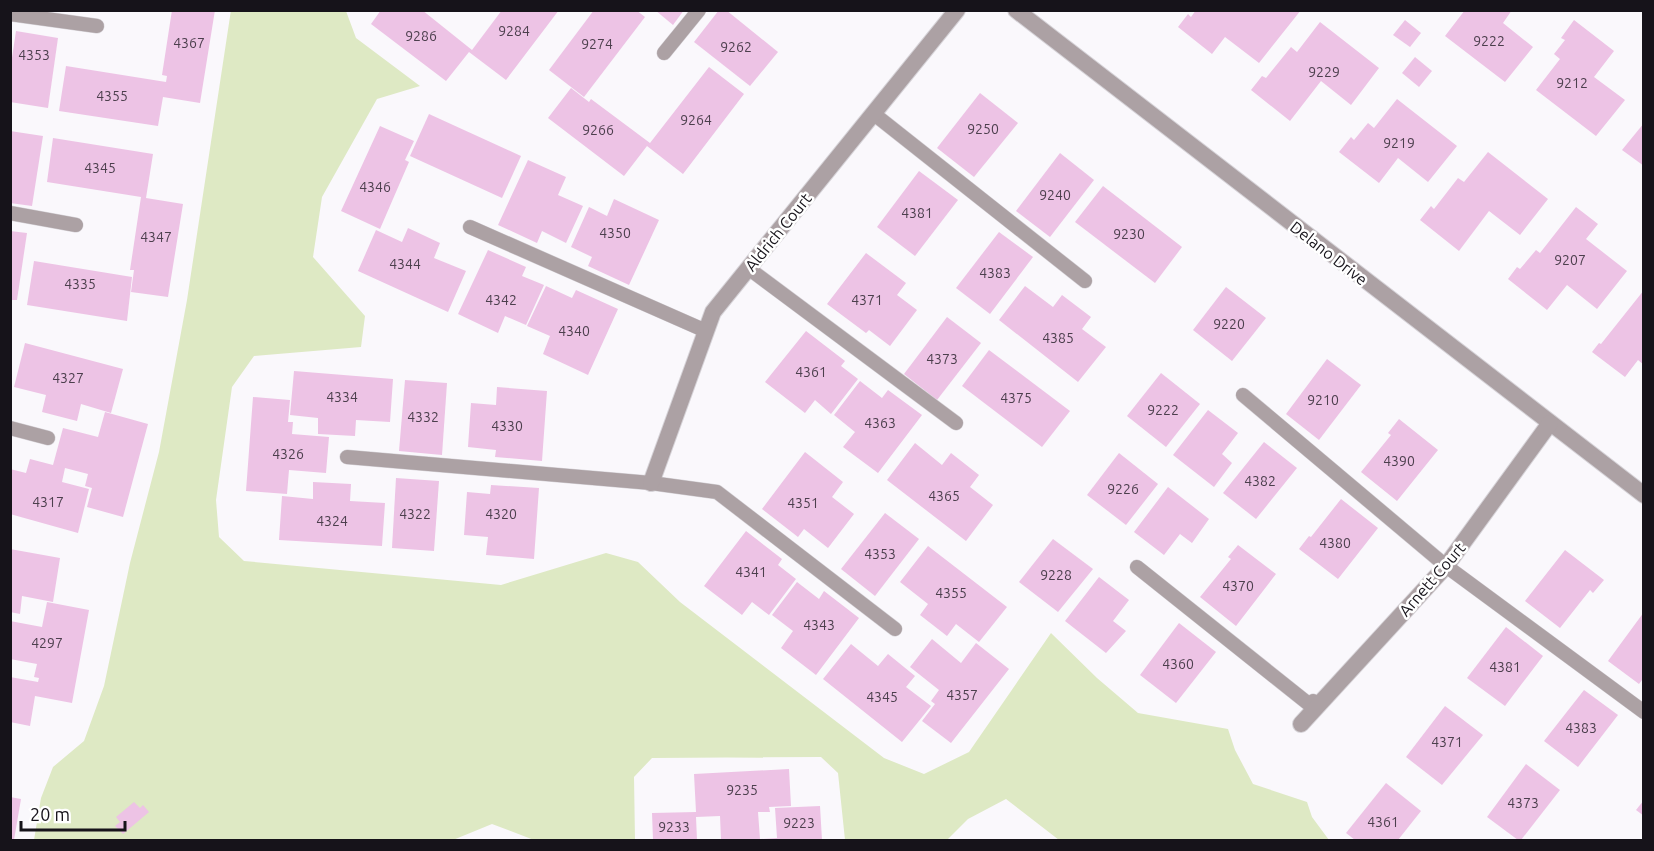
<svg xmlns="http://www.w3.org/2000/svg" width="1654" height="851" font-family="Ubuntu,sans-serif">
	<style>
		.green { fill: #dee9c4 }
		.building { fill: #edc3e5 }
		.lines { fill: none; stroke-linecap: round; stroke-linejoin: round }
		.service-casing { stroke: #d6d3d8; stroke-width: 15 }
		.minor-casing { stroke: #d6d3d8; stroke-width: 18 }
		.service { stroke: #aca1a4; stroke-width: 14 }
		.minor { stroke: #aca1a4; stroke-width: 16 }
		.labels { text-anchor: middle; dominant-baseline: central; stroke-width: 5; stroke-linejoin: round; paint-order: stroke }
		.number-label { font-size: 14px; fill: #4c3f4d }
		.street-label { font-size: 16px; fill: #16131a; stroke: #fff }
	</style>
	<rect width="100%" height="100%" fill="#faf8fc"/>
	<path class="green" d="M231,10L346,11L356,38L420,86L377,99L322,197L313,257L365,316L361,347L254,356L232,387L216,500L219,537L244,561L501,585L606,553L638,562L680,602L884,758L924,774L969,752L1051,633L1097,678L1138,713L1228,729L1235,750L1253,784L1307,802L1312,817L1329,840H1059L1006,799L968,819L947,840H845L838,773L821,757L652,758L634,777L635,840H534L492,824L453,840H34L41,798L53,767L84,741L104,686L130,563L159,452L187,300Z"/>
	<g class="building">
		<path d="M172,10H215L200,103L163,97L158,126L59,111L66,66L166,82L167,76L162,75Z"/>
		<path d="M381,10H422L472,50L502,10H559L506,80L469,52L446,81L371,24Z"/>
		<path d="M594,10H636L645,17L584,97L549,70Z"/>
		<path d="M655,10H684L673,25Z"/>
		<path d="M719,10H726L778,52L750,86L694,42Z"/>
		<path d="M1196,10H1301L1259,63L1225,37L1212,54L1178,27L1188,14L1191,17Z"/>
		<path d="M1465,10H1512L1503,23L1533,47L1505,82L1445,36Z"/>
		<path d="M1405,20L1421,33L1410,47L1393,35Z"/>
		<path d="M1574,20L1614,51L1594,77L1625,100L1596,136L1536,90L1560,59L1554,54L1565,40L1561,38Z"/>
		<path d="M1320,22L1379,68L1351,105L1321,81L1290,121L1251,90L1262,76L1266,78L1291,47L1297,52Z"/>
		<path d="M16,31L58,38L48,108L10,102V71Z"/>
		<path d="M1415,57L1432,71L1419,87L1402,73Z"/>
		<path d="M709,67L744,94L683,174L647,146L624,176L548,118L571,88L589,102L591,99L650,143Z"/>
		<path d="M980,93L1018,123L974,177L937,148Z"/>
		<path d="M1397,99L1457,146L1428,182L1398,158L1379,183L1339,152L1351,137L1354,140L1368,123L1374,128Z"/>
		<path d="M429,114L521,156L502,198L410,156Z"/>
		<path d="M1644,123V166L1622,150Z"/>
		<path d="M380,126L414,141L405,160L409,162L380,229L341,211Z"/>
		<path d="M10,131L43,136L32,206L10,203Z"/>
		<path d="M53,138L153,154L146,198L183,204L168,297L131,292L134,270H130L141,197L47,182Z"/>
		<path d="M1488,152L1548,199L1520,235L1489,211L1459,251L1420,220L1431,206L1434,209L1458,178L1464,182Z"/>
		<path d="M1060,153L1094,180L1050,237L1016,211Z"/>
		<path d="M528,160L566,177L558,195L583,206L566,243L542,231L537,243L498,225Z"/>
		<path d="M919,171L958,200L915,256L877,227Z"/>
		<path d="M1103,186L1182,247L1155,283L1075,222Z"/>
		<path d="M614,199L659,220L629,285L588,266L592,257L571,247L589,207L607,216Z"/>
		<path d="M1576,207L1598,224L1586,239L1627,271L1597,309L1567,285L1547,310L1508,279L1517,267L1520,269L1536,250L1540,253Z"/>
		<path d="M408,228L440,243L434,258L466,271L448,312L358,271L376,230L402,242Z"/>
		<path d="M10,231L27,233L17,300H10Z"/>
		<path d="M999,232L1033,257L990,314L956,288Z"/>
		<path d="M488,250L526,267L522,276L544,285L526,325L505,316L498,333L458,314Z"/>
		<path d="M866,253L906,283L897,295L917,310L890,346L869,330L866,333L827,304Z"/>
		<path d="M34,261L132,277L127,321L27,305Z"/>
		<path d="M546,286L572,298L576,290L618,309L588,375L543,354L550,336L527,326Z"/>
		<path d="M1025,286L1053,307L1062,295L1091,317L1082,329L1106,347L1078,382L999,320Z"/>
		<path d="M1226,287L1266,318L1232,361L1193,330Z"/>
		<path d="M1644,290V365L1638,360L1625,377L1592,352L1599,343L1601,344Z"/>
		<path d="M947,317L981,343L937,400L904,374Z"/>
		<path d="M806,331L845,361L841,366L858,379L831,414L815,400L805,413L765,382Z"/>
		<path d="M25,343L123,369L111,413L81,404L77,421L42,412L46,395L14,387Z"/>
		<path d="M989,350L1070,411L1042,447L962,386Z"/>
		<path d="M1327,359L1361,385L1319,440L1286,414Z"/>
		<path d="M294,371L393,379L390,422L356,420L355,436L318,434V418L290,415Z"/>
		<path d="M1161,373L1200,404L1166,447L1127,416Z"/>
		<path d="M405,380L447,383L442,455L399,451Z"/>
		<path d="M860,381L882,398L888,390L922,415L878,473L843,447L855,432L834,415Z"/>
		<path d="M497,387L547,391L542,461L495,457L496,450L468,447L471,403L496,405Z"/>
		<path d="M253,397L290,400L288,422H293L292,434L329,437L326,473L289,470L287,494L246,491Z"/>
		<path d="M1208,410L1238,433L1222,454L1232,463L1214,487L1173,455Z"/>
		<path d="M105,412L148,424L123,517L87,507L92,488L85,486L88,474L65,468L62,482L89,489L78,533L10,514V469L26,473L30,459L53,465L63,428L98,437Z"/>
		<path d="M1399,419L1438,450L1397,501L1361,472L1391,435L1388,433Z"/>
		<path d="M1264,442L1297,468L1256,519L1223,493Z"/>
		<path d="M915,443L942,465L951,453L979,475L970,487L993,505L966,541L887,480Z"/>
		<path d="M805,452L843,482L832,497L854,514L828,548L804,529L798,537L762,509Z"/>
		<path d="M1119,453L1158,484L1126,525L1087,495Z"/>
		<path d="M396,478L439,481L434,551L392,548Z"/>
		<path d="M313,482L351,484L350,501L385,503L382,546L279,540L282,496L313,499Z"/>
		<path d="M491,485L539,488L534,559L486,555L488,537L464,535L467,492L490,494Z"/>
		<path d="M1168,487L1209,519L1192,543L1180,534L1164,555L1134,532Z"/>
		<path d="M1341,499L1378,528L1338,579L1299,549L1309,536L1311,537Z"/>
		<path d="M885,513L919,539L875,596L841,569Z"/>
		<path d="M746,531L782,559L778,565L796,579L769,615L752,602L742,615L704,586Z"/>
		<path d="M1053,539L1093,569L1058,612L1019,582Z"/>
		<path d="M1238,545L1276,574L1236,626L1200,597L1231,559L1228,557Z"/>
		<path d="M928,546L1007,607L979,642L956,624L947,636L920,615L928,604L900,582Z"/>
		<path d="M10,549L60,558L53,602L22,596L20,614L10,612Z"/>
		<path d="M1565,550L1604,580L1593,593L1590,590L1560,628L1525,601Z"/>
		<path d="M1099,577L1129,600L1113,621L1126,631L1106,653L1065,621Z"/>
		<path d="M797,582L819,599L824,591L859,618L816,675L781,648L793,631L772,615Z"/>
		<path d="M47,602L89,610L72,703L35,696L30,726L10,722V677L38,682L39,678L34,677L37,664L10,659V621L42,627Z"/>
		<path d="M1644,612V681L1642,680L1639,684L1608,661Z"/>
		<path d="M1179,623L1216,652L1176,703L1140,675Z"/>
		<path d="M1506,627L1543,656L1505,706L1467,678Z"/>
		<path d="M932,639L961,663L976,643L1009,669L951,743L922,721L935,704L931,701L939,690L910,667Z"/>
		<path d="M851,644L878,666L888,654L915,676L906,687L931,706L902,742L823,679Z"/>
		<path d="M1584,690L1618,715L1578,767L1544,741Z"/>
		<path d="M1445,706L1483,735L1442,785L1406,757Z"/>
		<path d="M1526,764L1560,790L1521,840H1518L1487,817Z"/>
		<path d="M789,769L791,806L769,807L770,812H758L760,839L777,838L775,808L820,806L822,840H721L720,816L696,817L697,840H653L652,813L696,812L694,774Z"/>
		<path d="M1386,783L1421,811L1398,840H1355L1346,833Z"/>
		<path d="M10,797L21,799L14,840H10Z"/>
		<path d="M1644,800V816L1636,810Z"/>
		<path d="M134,802L140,808L143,805L149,812L123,834L115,826L120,822L116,817Z"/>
	</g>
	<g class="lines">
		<defs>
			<g id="service">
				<path d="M10,14L97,26"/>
				<path d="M664,53L699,10"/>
				<path d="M874,114L1085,281"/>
				<path d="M10,213L76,225"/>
				<path d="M470,227L706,331"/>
				<path d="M748,268L956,423"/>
				<path d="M1243,395L1446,566L1644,712"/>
				<path d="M10,428L48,438"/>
				<path d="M347,457L651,483L717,492L895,629"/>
				<path d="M1137,567L1315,709L1313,701"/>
			</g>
			<g id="minor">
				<path d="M1016,10L1644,495"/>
				<path d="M651,483L713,312L957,10"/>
				<path d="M1301,724L1446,566L1550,423"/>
			</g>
		</defs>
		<use href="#service" class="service-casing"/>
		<use href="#minor" class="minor-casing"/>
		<use href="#service" class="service"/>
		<use href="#minor" class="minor"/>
	</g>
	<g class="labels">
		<g class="number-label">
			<text x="514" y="31">9284</text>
			<text x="421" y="36">9286</text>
			<text x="1489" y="41">9222</text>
			<text x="189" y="43">4367</text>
			<text x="597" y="44">9274</text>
			<text x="736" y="47">9262</text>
			<text x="34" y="55">4353</text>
			<text x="1324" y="72">9229</text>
			<text x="1572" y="83">9212</text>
			<text x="112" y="96">4355</text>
			<text x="696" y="120">9264</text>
			<text x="983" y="129">9250</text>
			<text x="598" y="130">9266</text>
			<text x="1399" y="143">9219</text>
			<text x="100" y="168">4345</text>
			<text x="375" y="187">4346</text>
			<text x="1055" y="195">9240</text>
			<text x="917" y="213">4381</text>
			<text x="615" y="233">4350</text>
			<text x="1129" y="234">9230</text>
			<text x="156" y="237">4347</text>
			<text x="1570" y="260">9207</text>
			<text x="405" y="264">4344</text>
			<text x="995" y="273">4383</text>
			<text x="80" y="284">4335</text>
			<text x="501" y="300">4342</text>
			<text x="867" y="300">4371</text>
			<text x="1229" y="324">9220</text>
			<text x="574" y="331">4340</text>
			<text x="1058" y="338">4385</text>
			<text x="942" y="359">4373</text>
			<text x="811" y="372">4361</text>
			<text x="68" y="378">4327</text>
			<text x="342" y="397">4334</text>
			<text x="1016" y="398">4375</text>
			<text x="1323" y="400">9210</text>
			<text x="1163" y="410">9222</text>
			<text x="423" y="417">4332</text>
			<text x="880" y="423">4363</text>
			<text x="507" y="426">4330</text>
			<text x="288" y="454">4326</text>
			<text x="1399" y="461">4390</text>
			<text x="1260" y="481">4382</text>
			<text x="1123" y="489">9226</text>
			<text x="944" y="496">4365</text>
			<text x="48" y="502">4317</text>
			<text x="803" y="503">4351</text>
			<text x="415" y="514">4322</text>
			<text x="501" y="514">4320</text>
			<text x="332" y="521">4324</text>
			<text x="1335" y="543">4380</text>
			<text x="880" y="554">4353</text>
			<text x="751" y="572">4341</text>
			<text x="1056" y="575">9228</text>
			<text x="1238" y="586">4370</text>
			<text x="951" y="593">4355</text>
			<text x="819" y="625">4343</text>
			<text x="47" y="643">4297</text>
			<text x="1178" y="664">4360</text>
			<text x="1505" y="667">4381</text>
			<text x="962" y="695">4357</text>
			<text x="882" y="697">4345</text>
			<text x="1581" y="728">4383</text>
			<text x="1447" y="742">4371</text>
			<text x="742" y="790">9235</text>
			<text x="1523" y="803">4373</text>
			<text x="1383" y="822">4361</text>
			<text x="799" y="823">9223</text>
			<text x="674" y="827">9233</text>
		</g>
		<g class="street-label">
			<text transform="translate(778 232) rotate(-51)">Aldrich Court</text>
			<text transform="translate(1329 253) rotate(38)">Delano Drive</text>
			<text transform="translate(1432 579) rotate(-49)">Arnett Court</text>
		</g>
	</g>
	<rect width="1654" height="851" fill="none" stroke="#16131a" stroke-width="24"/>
	<path d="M21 821v9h104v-9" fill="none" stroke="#16131a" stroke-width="3"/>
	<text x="30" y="821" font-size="18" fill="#16131a" stroke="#ffffff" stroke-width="4.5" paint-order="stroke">20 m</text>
</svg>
